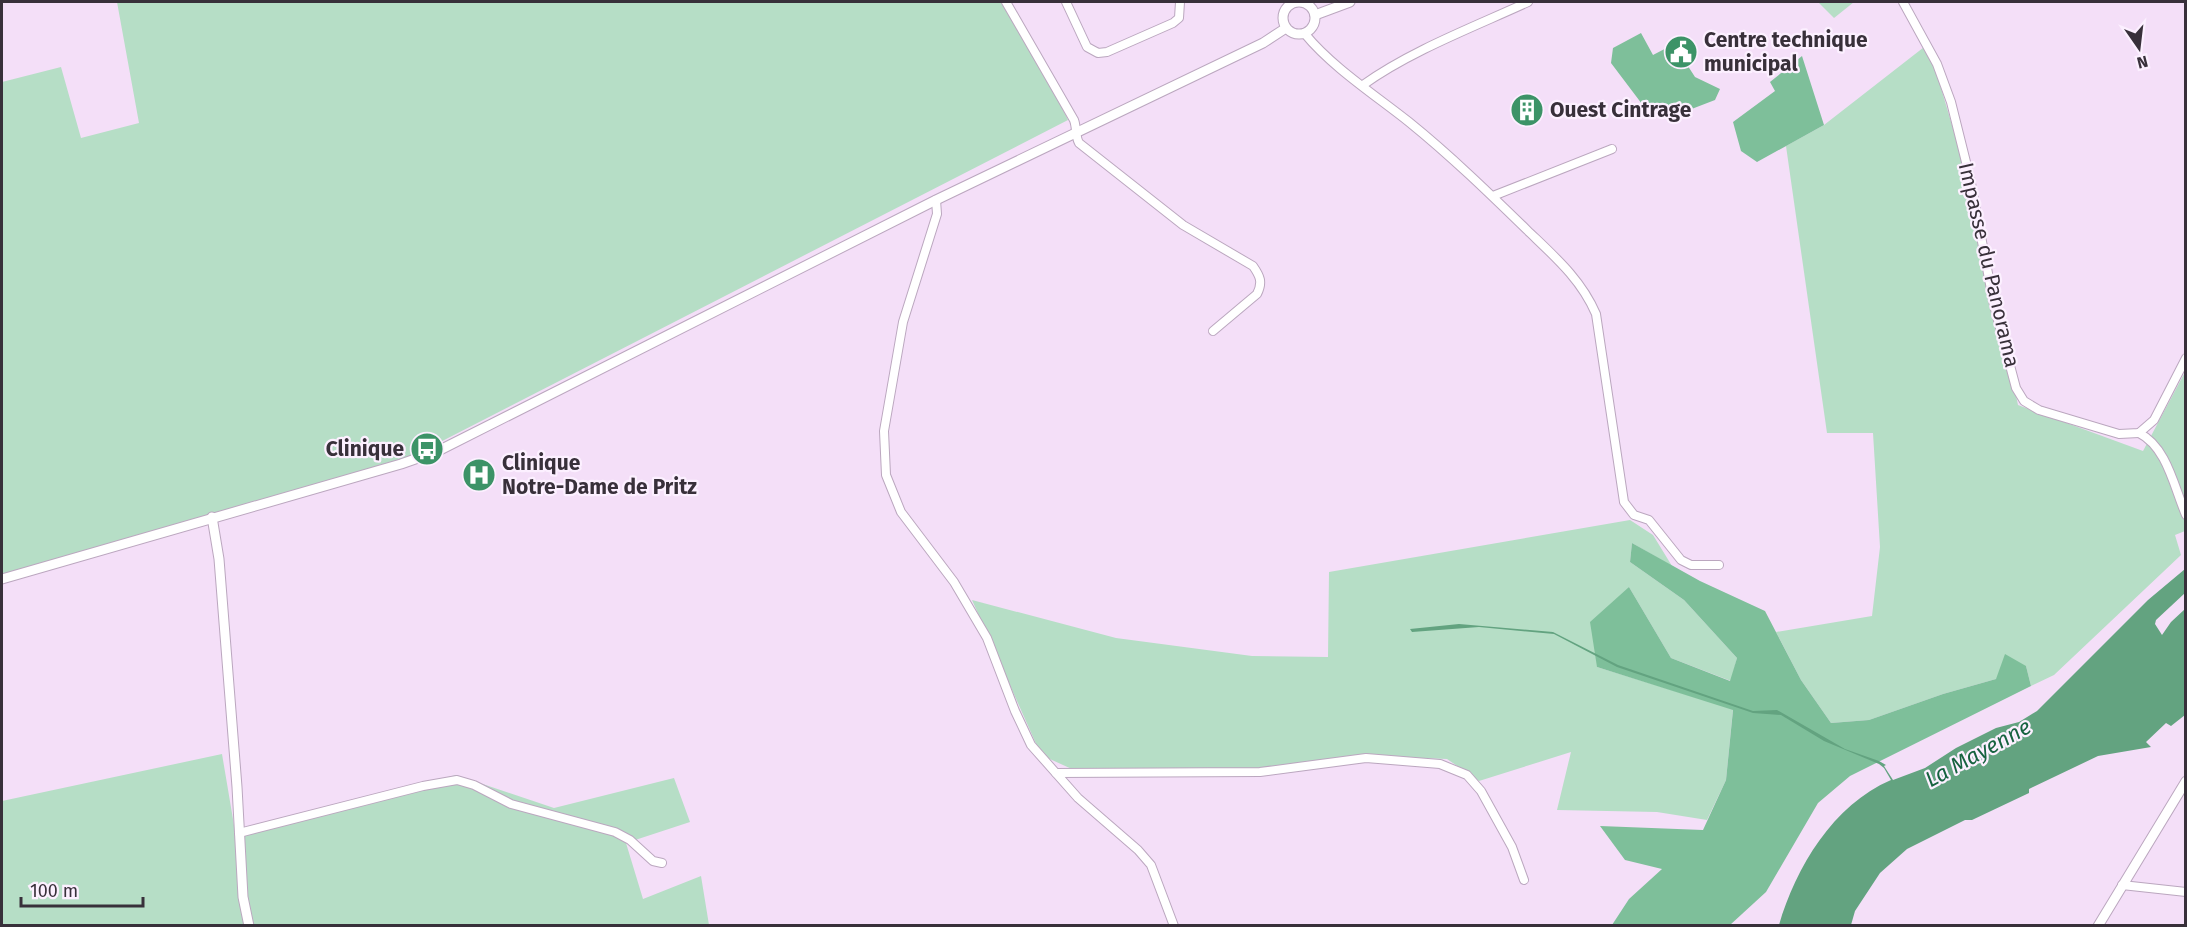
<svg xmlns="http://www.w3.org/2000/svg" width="2187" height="927" font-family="'Fira Sans',sans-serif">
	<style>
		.green { fill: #b6dec6 }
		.forest { fill: #7ebf9a }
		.water { fill: #63a380 }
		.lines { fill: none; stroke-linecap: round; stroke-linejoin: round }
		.minor-casing { stroke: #bba7bf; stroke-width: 10 }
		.tertiary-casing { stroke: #bba7bf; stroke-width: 11 }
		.minor { stroke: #fff; stroke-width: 8 }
		.tertiary { stroke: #fff; stroke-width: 9 }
		.labels { text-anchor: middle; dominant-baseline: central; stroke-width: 4.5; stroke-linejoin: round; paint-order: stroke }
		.poi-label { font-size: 21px; font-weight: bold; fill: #38303a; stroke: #fcf0ff; text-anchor: start }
		.street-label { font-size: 21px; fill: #38303a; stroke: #fcf0ff }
		.water-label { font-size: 22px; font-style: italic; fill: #176340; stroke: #fcf0ff }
	</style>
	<rect width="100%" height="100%" fill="#f4dff8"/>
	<g class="green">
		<path d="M117,2H1001L1058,99L1068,120L413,456L2,580V82L61,67L81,138L139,123Z"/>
		<path d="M1818,2H1817H1854L1834,18Z"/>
		<path d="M1928,44L1973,196L2018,405L2143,451L2185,372V531L2175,535L2181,555L2054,675L2031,686L2026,666L1996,679L1943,694L1869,720L1831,723L1801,680L1776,632L1872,616L1880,547L1873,433H1827L1786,146L1824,125Z"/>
		<path d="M1630,520L1653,535L1672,566L1632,543L1630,562L1684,600L1737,658L1731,681L1671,658L1629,587L1597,667L1733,709L1726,780L1707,820L1657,812L1557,810L1571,752L1479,781L1447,759L1368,756L1239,770H1074L1041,755L972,600L1116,638L1252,656L1328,657L1329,572Z"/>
		<path d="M222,754L235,831L456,775L554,808L674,778L690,822L626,843L643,899L701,876L709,925H2V801Z"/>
	</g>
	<g class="forest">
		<path d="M1641,33L1653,55L1678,42L1689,45L1684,60L1695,77L1720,89L1715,100L1676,115L1645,108L1611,63L1613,48Z"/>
		<path d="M1802,56L1824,125L1757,162L1741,151L1733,122L1775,91L1770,82Z"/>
		<path d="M1632,543L1700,581L1765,611L1801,680L1831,723L1869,720L1943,694L1996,679L2005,654L2026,666L2031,686L1850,776L1818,803L1766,892L1730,925H1612L1629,899L1662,869L1625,860L1600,826L1703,830L1726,780L1733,710L1597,667L1590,622L1629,587L1671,658L1730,681L1737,658L1684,600L1630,562Z"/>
	</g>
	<path class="water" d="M2185,569V593L2156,620L2155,624L2162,635L2171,622L2185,609V715L2171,726L2166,723L2146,742L2151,747L2098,756L2029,789V793L1972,820H1965L1907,849L1880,873L1855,911L1851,925H1779C1796,867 1833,805 1891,780L1884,768L1879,764L1824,741L1781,715L1753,713L1617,667L1554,634L1479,627L1412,632L1410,629L1459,624L1553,632L1618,665L1753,711L1777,710L1845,749L1879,761L1886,765L1884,766L1893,780L1925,768L1956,748L1996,728L2019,722L2037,711L2148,600Z"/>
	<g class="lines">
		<defs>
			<g id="minor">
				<path d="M1006,2L1074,120C1077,128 1075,136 1079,143L1183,225L1253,266C1260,276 1263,282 1257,294L1213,331"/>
				<path d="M1066,2L1087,47L1098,53L1107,52L1173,23L1179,18L1180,2"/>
				<path d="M1903,2L1937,64L1951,102L1970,178L1994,305L2016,388L2024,401L2039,410L2119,434L2139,433L2154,420L2186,358"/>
				<path d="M1305,34C1332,67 1375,95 1409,122C1451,156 1489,193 1527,230C1554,256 1581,279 1596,314L1624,502L1634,515L1649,520L1681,560L1691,565H1719"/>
				<path d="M1363,85C1410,51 1476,26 1528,2"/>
				<path d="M1493,196L1612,149"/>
				<path d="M936,200L937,214L903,322L884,431L886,475L901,512L954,582L987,638L1015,711L1031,745L1078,798L1138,850L1151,865L1174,926"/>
				<path d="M2139,433C2167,447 2174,487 2186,515"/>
				<path d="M1056,773L1260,772L1366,758L1440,764L1467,775L1481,791L1512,847L1524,880"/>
				<path d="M239,833L423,786L457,780L474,785L511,804L615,832L630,840L653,861L662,863"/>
				<path d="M2122,885L2186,892"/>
			</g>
			<g id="tertiary">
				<circle cx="1299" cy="18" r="16"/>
				<path d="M1315,15L1350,2"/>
				<path d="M212,517L219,559L237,787L243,897L249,926"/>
				<path d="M2,579L401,464L438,451L936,200L1263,43L1286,28"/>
				<path d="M2098,926L2186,781"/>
			</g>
		</defs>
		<use href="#minor" class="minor-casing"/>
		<use href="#tertiary" class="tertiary-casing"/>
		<use href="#minor" class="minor"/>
		<use href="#tertiary" class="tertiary"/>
	</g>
	<defs>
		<symbol id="civic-disc" viewBox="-11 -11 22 22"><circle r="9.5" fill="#3c9367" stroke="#fcf0ff"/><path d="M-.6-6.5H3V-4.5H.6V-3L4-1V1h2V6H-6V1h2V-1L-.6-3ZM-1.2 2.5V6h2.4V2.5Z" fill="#fff"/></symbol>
		<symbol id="building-disc" viewBox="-11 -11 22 22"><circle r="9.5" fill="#3c9367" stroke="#fcf0ff"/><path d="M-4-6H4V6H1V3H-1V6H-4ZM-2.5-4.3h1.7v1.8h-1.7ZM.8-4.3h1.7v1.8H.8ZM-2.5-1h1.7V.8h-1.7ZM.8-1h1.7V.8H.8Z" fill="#fff"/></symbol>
		<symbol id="bus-disc" viewBox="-11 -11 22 22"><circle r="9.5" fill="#3c9367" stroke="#fcf0ff"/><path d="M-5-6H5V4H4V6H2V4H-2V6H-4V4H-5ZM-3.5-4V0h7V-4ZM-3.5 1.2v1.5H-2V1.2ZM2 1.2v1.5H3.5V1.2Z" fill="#fff"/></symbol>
		<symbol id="hospital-disc" viewBox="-11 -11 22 22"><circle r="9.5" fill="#3c9367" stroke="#fcf0ff"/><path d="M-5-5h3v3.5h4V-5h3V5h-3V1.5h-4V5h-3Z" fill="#fff"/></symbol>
	</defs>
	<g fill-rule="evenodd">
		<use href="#civic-disc" x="1662" y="33" width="38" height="38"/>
		<use href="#building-disc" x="1508" y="91" width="38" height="38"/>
		<use href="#bus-disc" x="408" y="430" width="38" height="38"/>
		<use href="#hospital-disc" x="460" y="456" width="38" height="38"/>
	</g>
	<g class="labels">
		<g class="poi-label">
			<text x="1704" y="40">Centre technique<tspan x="1704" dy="24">municipal</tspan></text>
			<text x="1550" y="110">Ouest Cintrage</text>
			<text x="404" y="449" text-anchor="end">Clinique</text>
			<text x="502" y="463">Clinique<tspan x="502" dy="24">Notre-Dame de Pritz</tspan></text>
		</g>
		<g class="street-label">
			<text transform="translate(1989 265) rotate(77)">Impasse du Panorama</text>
		</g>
		<g class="water-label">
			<text transform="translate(1978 753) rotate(-29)">La Mayenne</text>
		</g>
	</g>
	<rect width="2187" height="927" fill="none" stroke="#38303a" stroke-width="6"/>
	<g transform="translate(2139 48) rotate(166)" stroke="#fcf0ff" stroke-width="4.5" paint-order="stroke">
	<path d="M0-4.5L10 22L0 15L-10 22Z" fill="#38303a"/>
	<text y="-9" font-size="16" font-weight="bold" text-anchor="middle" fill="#38303a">N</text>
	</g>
	<path d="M21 897v9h122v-9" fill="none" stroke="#38303a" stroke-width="3"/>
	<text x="30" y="897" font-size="18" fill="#38303a" stroke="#fcf0ff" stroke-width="4.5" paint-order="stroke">100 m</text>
</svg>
